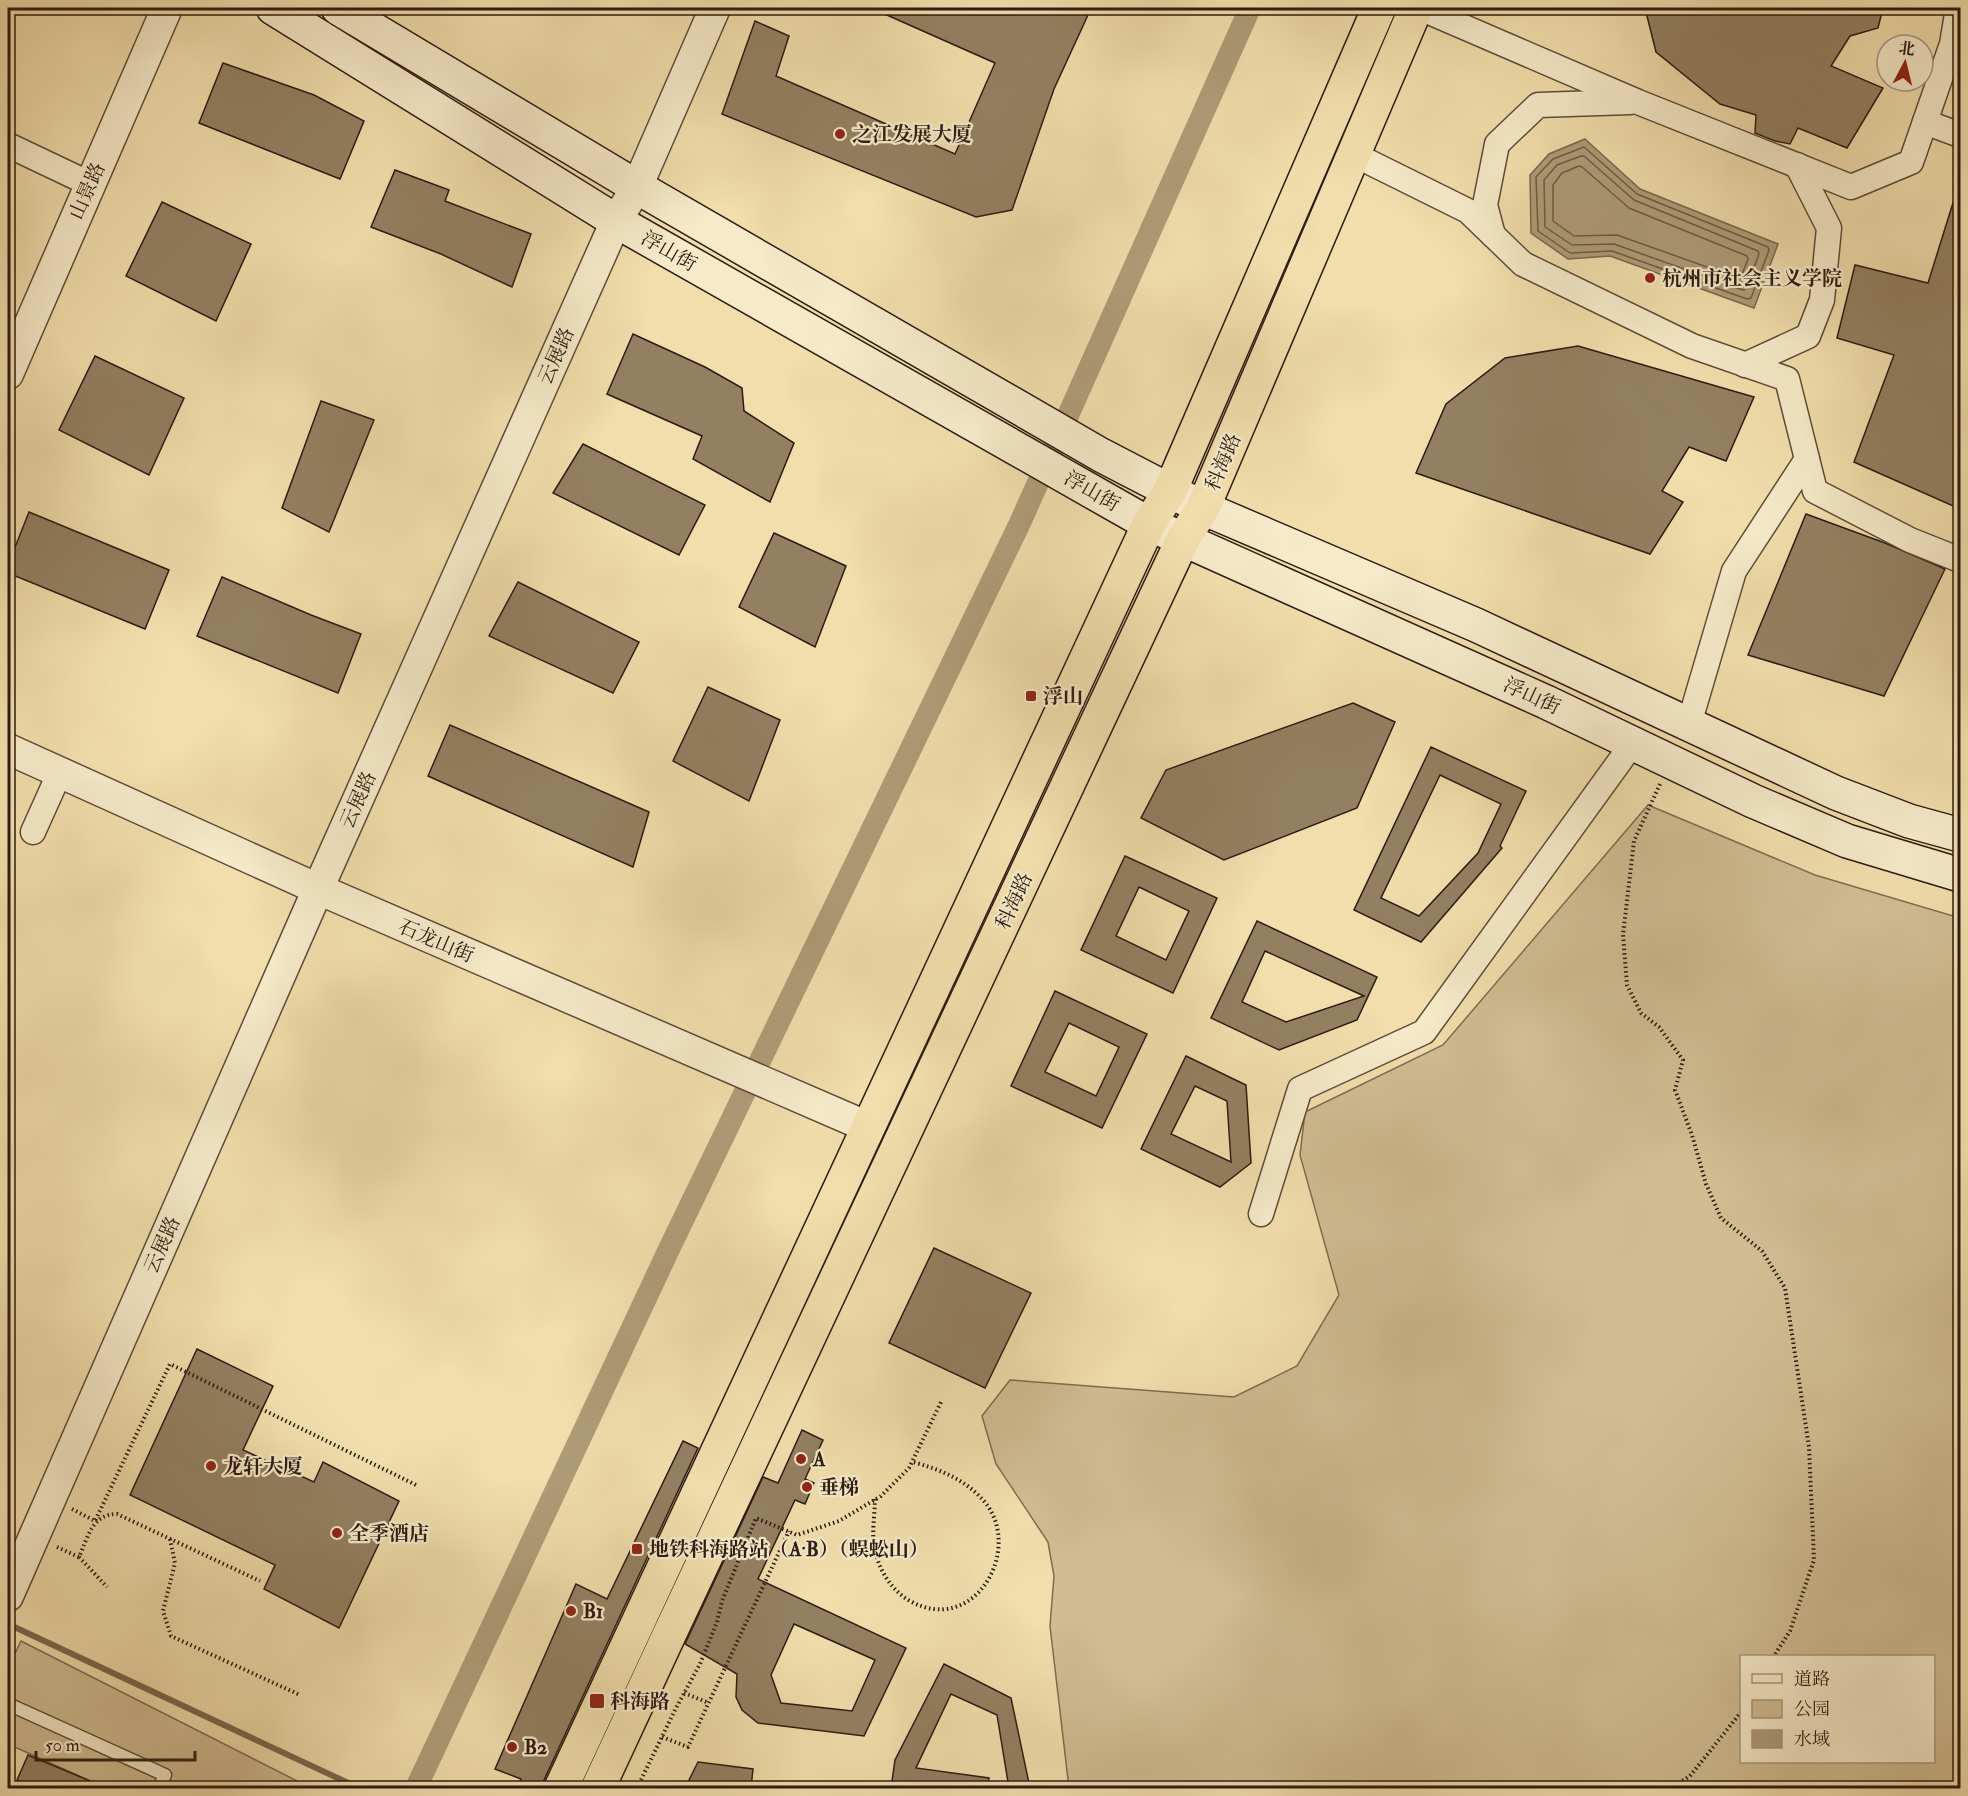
<svg xmlns="http://www.w3.org/2000/svg" width="1968" height="1796" font-family="'IM FELL Double Pica','Noto Serif SC',serif">
	<style>
		.green { fill: #d0bd92; stroke: #7e6c52; stroke-width: 1.5; fill-rule: evenodd }
		.water { fill: #ae9c78; stroke: #7a684f; stroke-width: 1.5 }
		.lines { fill: none; stroke-linecap: round; stroke-linejoin: round }
		.shore { stroke: #6e5c45; stroke-width: 1.5 }
		.stream { stroke: #7a684f; stroke-width: 6 }
		.canal { stroke: #ae9c78; stroke-width: 22 }
		.building { fill: #938062; stroke: #2d1b12; stroke-width: 1.5; fill-rule: evenodd }
		.service-casing { stroke: #5e4c38; stroke-width: 15 }
		.minor-casing { stroke: #5e4c38; stroke-width: 27 }
		.tertiary-casing { stroke: #5e4c38; stroke-width: 33 }
		.secondary-casing { stroke: #2d1b12; stroke-width: 36 }
		.trunk-casing { stroke: #2d1b12; stroke-width: 36 }
		.path { stroke: #2d1b12; stroke-width: 4; stroke-dasharray: 1.5 3; stroke-linecap: butt }
		.service { stroke: #f6eac9; stroke-width: 12 }
		.minor { stroke: #f6eac9; stroke-width: 24 }
		.tertiary { stroke: #f6eac9; stroke-width: 30 }
		.secondary { stroke: #f6eac9; stroke-width: 33 }
		.trunk { stroke: #f1deac; stroke-width: 33 }
		.poi-dot { fill: #8f2418; stroke: #f6eac9; stroke-width: 2 }
		.labels { text-anchor: middle; dominant-baseline: central; stroke-width: 4.5; stroke-linejoin: round; paint-order: stroke }
		.poi-label { font-size: 20px; font-weight: bold; fill: #2d1b12; stroke: #f6eac9; text-anchor: start }
		.street-label { font-size: 20px; fill: #2d1b12; stroke: #f6eac9 }
	</style>
	<rect width="100%" height="100%" fill="#f1deac"/>
	<filter id="stains"><feTurbulence type="fractalNoise" baseFrequency=".00333" numOctaves="4"/><feColorMatrix values="0 0 0 0 .2 0 0 0 0 .09 0 0 0 0 .02 0 0 0 .5 -.17"/></filter>
	<radialGradient id="worn" r=".72"><stop offset=".6" stop-color="#630" stop-opacity="0"/><stop offset="1" stop-color="#630" stop-opacity=".3"/></radialGradient>
	<g class="green">
		<path d="M1648,805L1815,875L1960,918V1788H1069L1050,1626L1054,1576L1048,1542L996,1464L982,1416L1010,1380L1234,1397L1297,1366L1339,1295L1300,1155L1305,1112L1443,1045ZM1742,1656H1934V1762H1742Z"/>
		<path d="M21,1641L311,1788H106L8,1744V1668Z"/>
	</g>
	<path class="water" d="M1585,139L1640,189L1778,244L1754,308L1610,256L1568,259L1531,233L1530,175L1549,154Z"/>
	<g class="lines">
		<g class="shore">
			<path d="M1584,147L1637,194L1768,247L1769,250L1751,298L1747,299L1612,251L1570,253L1538,231L1536,177L1553,159Z"/>
			<path d="M1581,156H1584L1634,200L1758,251L1759,254L1746,289L1743,290L1614,244L1572,245L1545,227L1544,180L1557,165Z"/>
			<path d="M1579,166L1582,167L1629,208L1747,256L1748,259L1741,277L1738,278L1617,235L1574,236L1553,221V185L1562,173Z"/>
		</g>
		<path class="stream" d="M8,1624L359,1788"/>
		<path class="canal" d="M416,1788L670,1247L1019,525L1250,8"/>
	</g>
	<g class="building">
		<path d="M871,8H1069L1088,15L1054,89L1012,210L976,217L722,114L755,21L789,36L776,76L955,154L995,63Z"/>
		<path d="M1645,8H1883L1878,28L1850,36L1831,66L1883,88L1847,148L1798,128L1790,144L1775,141L1755,133L1756,115L1720,104L1656,52Z"/>
		<path d="M223,63L314,95L364,121L340,179L199,123Z"/>
		<path d="M395,170L449,190L445,201L531,234L512,287L441,254L371,227Z"/>
		<path d="M1957,190L1960,191V509L1854,462L1894,355L1837,338L1855,265L1928,283Z"/>
		<path d="M162,202L251,244L216,321L126,276Z"/>
		<path d="M633,334L705,367L742,388L744,411L794,443L770,502L693,459L702,436L607,394Z"/>
		<path d="M1578,346L1754,397L1726,461L1689,447L1662,491L1683,502L1650,554L1416,473L1446,404L1505,358Z"/>
		<path d="M95,356L184,398L149,475L59,430Z"/>
		<path d="M321,401L374,420L329,532L282,508Z"/>
		<path d="M583,444L705,505L679,555L553,493Z"/>
		<path d="M29,512L169,570L145,629L8,573V565Z"/>
		<path d="M1806,514L1885,543L1945,569L1884,696L1748,655Z"/>
		<path d="M774,533L846,566L815,647L739,607Z"/>
		<path d="M222,577L311,615L361,634L338,693L197,636Z"/>
		<path d="M518,582L639,642L613,693L489,636Z"/>
		<path d="M708,687L780,720L749,801L673,761Z"/>
		<path d="M1353,703L1395,722L1357,808L1224,860L1141,818L1166,770Z"/>
		<path d="M450,725L649,812L633,867L428,776Z"/>
		<path d="M1431,747L1526,791L1500,846L1502,848L1421,942L1354,910ZM1440,775L1501,804L1478,853L1419,916L1381,898Z"/>
		<path d="M1125,856L1217,898L1173,993L1081,950ZM1139,887L1189,911L1166,960L1116,936Z"/>
		<path d="M1257,921L1377,977L1357,1020L1279,1050L1211,1018ZM1265,951L1364,996L1286,1022L1242,1002Z"/>
		<path d="M1055,991L1147,1034L1102,1128L1011,1086ZM1069,1023L1119,1047L1096,1096L1045,1072Z"/>
		<path d="M1186,1056L1246,1085L1251,1163L1220,1187L1141,1149ZM1195,1086L1227,1101L1231,1162L1171,1134Z"/>
		<path d="M934,1248L1031,1293L985,1388L889,1343Z"/>
		<path d="M197,1349L273,1386L243,1450L314,1482L323,1462L399,1501L339,1628L264,1589L275,1565L130,1495Z"/>
		<path d="M802,1430L823,1440L805,1479L814,1483L805,1504L795,1500L758,1579L906,1648L864,1736L758,1723L742,1710L736,1697L737,1674L685,1644L763,1477L778,1483ZM794,1624L875,1660L852,1711L781,1703L771,1675Z"/>
		<path d="M683,1441L698,1448L544,1780L542,1788H516L521,1779L495,1769L576,1584L607,1599Z"/>
		<path d="M944,1664L1011,1698L1030,1788H1009L997,1715L951,1694L916,1768L989,1778L988,1788H891L895,1760Z"/>
		<path d="M28,1755L107,1788H37L17,1780Z"/>
		<path d="M698,1762L753,1769L751,1788H685Z"/>
	</g>
	<g class="lines">
		<defs>
			<path id="service" d="M8,1704L165,1775L159,1788"/>
			<g id="minor">
				<path d="M1420,8L1638,102L1851,187L1911,162L1952,44L1958,8"/>
				<path d="M1925,122L1960,135"/>
				<path d="M8,145L90,184"/>
				<path d="M1353,154L1468,211L1523,264L1692,346L1787,379L1815,491L1910,540L1960,560"/>
				<path d="M1493,235L1485,205L1497,144L1538,105L1630,102"/>
				<path d="M1745,365L1808,336L1822,300L1829,228L1797,165"/>
				<path d="M1689,724L1734,571L1807,459"/>
				<path d="M33,832L60,772"/>
				<path d="M1261,1214L1300,1089L1424,1032L1633,743"/>
			</g>
			<g id="tertiary">
				<path d="M8,374L167,8"/>
				<path d="M8,749L318,889L868,1127"/>
				<path d="M8,1596L318,889L616,221L637,187L715,8"/>
			</g>
			<g id="secondary">
				<path d="M273,8L616,221L1149,524L1546,702L1753,801L1847,841L1960,875"/>
				<path d="M338,8L637,187L1101,455L1203,508L1476,625L1836,793L1909,821L1960,835"/>
			</g>
			<g id="trunk">
				<path d="M561,1788L1149,524L1170,491L1379,8"/>
				<path d="M598,1788C791,1371 988,956 1183,539L1203,508L1416,8"/>
			</g>
		</defs>
		<use href="#service" class="service-casing"/>
		<use href="#minor" class="minor-casing"/>
		<use href="#tertiary" class="tertiary-casing"/>
		<use href="#secondary" class="secondary-casing"/>
		<use href="#trunk" class="trunk-casing"/>
		<g class="path">
			<path d="M1660,784L1634,841L1623,935L1627,985L1641,1013L1659,1027L1683,1060L1675,1090L1692,1135L1706,1184L1721,1218L1762,1251L1785,1288L1809,1447L1814,1560L1790,1631L1774,1656"/>
			<path d="M875,1499C875,1515 871,1534 875,1550C879,1570 892,1591 910,1601C973,1636 1022,1553 987,1505C968,1480 941,1470 913,1462"/>
			<path d="M72,1509L95,1521L170,1364L418,1486"/>
			<path d="M170,1539L175,1563L163,1611L171,1636L300,1695"/>
			<path d="M57,1547L79,1557C88,1537 92,1514 117,1514L260,1581"/>
			<path d="M79,1557L107,1587"/>
			<path d="M684,1693L709,1703"/>
			<path d="M662,1737L688,1747L789,1531"/>
			<path d="M637,1788L676,1708L700,1664L717,1622L722,1601L756,1518L797,1535L839,1521L881,1496L909,1468L941,1402"/>
			<path d="M1671,1788L1690,1776L1742,1711"/>
		</g>
		<use href="#service" class="service"/>
		<use href="#minor" class="minor"/>
		<use href="#tertiary" class="tertiary"/>
		<use href="#secondary" class="secondary"/>
		<use href="#trunk" class="trunk"/>
	</g>
	<g class="poi-dot">
		<circle cx="840" cy="134" r="6"/>
		<circle cx="1650" cy="278" r="6"/>
		<rect x="1025" y="690" width="12" height="12" rx="3"/>
		<circle cx="801" cy="1459" r="6"/>
		<circle cx="211" cy="1466" r="6"/>
		<circle cx="807" cy="1487" r="6"/>
		<circle cx="337" cy="1533" r="6"/>
		<rect x="631" y="1543" width="12" height="12" rx="3"/>
		<circle cx="571" cy="1611" r="6"/>
		<rect x="589" y="1693" width="16" height="16" rx="3"/>
		<circle cx="512" cy="1747" r="6"/>
	</g>
	<g class="labels">
		<g class="poi-label">
			<text x="852" y="134">之江发展大厦</text>
			<text x="1662" y="278">杭州市社会主义学院</text>
			<text x="1043" y="696">浮山</text>
			<text x="813" y="1459">A</text>
			<text x="223" y="1466">龙轩大厦</text>
			<text x="819" y="1487">垂梯</text>
			<text x="349" y="1533">全季酒店</text>
			<text x="649" y="1549">地铁科海路站（A·B）（蜈蚣山）</text>
			<text x="583" y="1611">B1</text>
			<text x="610" y="1701">科海路</text>
			<text x="524" y="1747">B2</text>
		</g>
		<g class="street-label">
			<text transform="translate(87 191) rotate(-66)">山景路</text>
			<text transform="translate(669 251) rotate(30)">浮山街</text>
			<text transform="translate(556 356) rotate(-66)">云展路</text>
			<text transform="translate(1223 462) rotate(-67)">科海路</text>
			<text transform="translate(1092 491) rotate(30)">浮山街</text>
			<text transform="translate(1532 696) rotate(25)">浮山街</text>
			<text transform="translate(358 800) rotate(-66)">云展路</text>
			<text transform="translate(1014 901) rotate(-65)">科海路</text>
			<text transform="translate(436 941) rotate(23)">石龙山街</text>
			<text transform="translate(162 1245) rotate(-66)">云展路</text>
		</g>
	</g>
	<rect width="1968" height="1796" fill="none" stroke="#f1deac" stroke-width="30"/>
	<rect x="9" y="9" width="1950" height="1778" fill="none" stroke="#2d1b12" stroke-width="3"/>
	<rect x="15" y="15" width="1938" height="1766" fill="none" stroke="#2d1b12" stroke-width="1.5"/>
	<rect x="1740" y="1655" width="195" height="108" fill="#f6eac9" stroke="#a69780" stroke-width="1.5"/>
	<rect x="1752" y="1674" width="30" height="9" fill="#f6eac9" stroke="#a69780" stroke-width="1.5"/>
	<text x="1794" y="1685" font-size="18" fill="#2d1b12">道路</text>
	<rect x="1752" y="1700" width="30" height="18" fill="#d0bd92" stroke="#a69780" stroke-width="1.5"/>
	<text x="1794" y="1715" font-size="18" fill="#2d1b12">公园</text>
	<rect x="1752" y="1730" width="30" height="18" fill="#ae9c78" stroke="#a69780" stroke-width="1.5"/>
	<text x="1794" y="1745" font-size="18" fill="#2d1b12">水域</text>
	<g transform="translate(1905 63) rotate(7)"><circle r="28" fill="#f6eac9" stroke="#a69780" stroke-width="1.5"/>
	<path d="M0-4.5L10 22L0 15L-10 22Z" fill="#8f2418"/>
	<text y="-9" font-size="16" font-weight="bold" text-anchor="middle" fill="#2d1b12">北</text>
	</g>
	<path d="M36 1751v9h159v-9" fill="none" stroke="#2d1b12" stroke-width="3"/>
	<text x="45" y="1751" font-size="18" fill="#2d1b12" stroke="#f6eac9" stroke-width="4.5" paint-order="stroke">50 m</text>
	<rect width="100%" height="100%" filter="url(#stains)"/>
	<rect width="100%" height="100%" fill="url(#worn)"/>
</svg>
